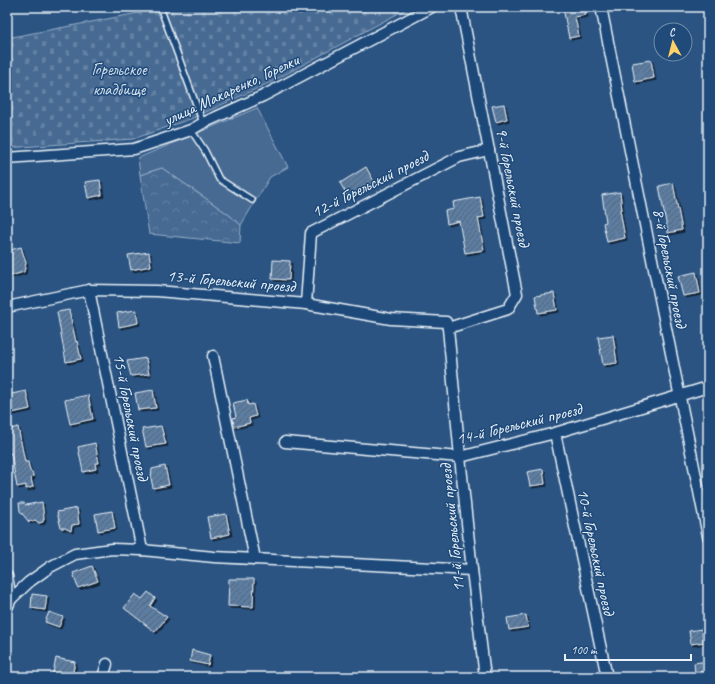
<svg xmlns="http://www.w3.org/2000/svg" width="715" height="684" font-family="Caveat,sans-serif">
	<style>
		.grass { fill: #476b93; stroke: #98aec6 }
		.forest { fill: url(#forest-crowns); stroke: #98aec6 }
		.cemetery { fill: url(#cemetery-stones); stroke: #98aec6 }
		.building { fill: url(#building-hatch); stroke: #e8f1f8; filter: url(#shadow) }
		.lines { fill: none; stroke-linecap: round; stroke-linejoin: round }
		.lane-casing { stroke: #e8f1f8; stroke-width: 8 }
		.street-casing { stroke: #e8f1f8; stroke-width: 13 }
		.lane { stroke: #1f4a7a; stroke-width: 5 }
		.street { stroke: #1f4a7a; stroke-width: 10 }
		.labels { text-anchor: middle; dominant-baseline: central; stroke-width: 3; stroke-linejoin: round; paint-order: stroke }
		.park-label { font-size: 17px; fill: #d0dde9; stroke: #1f4a7a }
		.street-label { font-size: 17px; fill: #e8f1f8; stroke: #1f4a7a }
	</style>
	<defs>
		<pattern id="forest-crowns" width="20" height="18" patternUnits="userSpaceOnUse"><rect width="20" height="18" fill="#476b93"/><path d="M2 6a3 3 0 1 1 6 0M12 15a3 3 0 1 1 6 0" fill="none" stroke="#6281a3"/></pattern>
		<pattern id="cemetery-stones" width="16" height="16" patternUnits="userSpaceOnUse"><rect width="16" height="16" fill="#476b93"/><path d="M2 7V4a2 2 0 0 1 4 0v3zM10 15v-3a2 2 0 0 1 4 0v3z" fill="#6281a3"/></pattern>
		<pattern id="building-hatch" width="6" height="6" patternUnits="userSpaceOnUse"><rect width="6" height="6" fill="#5d7da1"/><path d="M-1 1l2-2M0 6l6-6M5 7l2-2" fill="none" stroke="#53657a"/></pattern>
		<filter id="shadow"><feDropShadow dx="2" dy="2" stdDeviation="0" flood-color="#0009"/></filter>
	</defs>
	<rect width="100%" height="100%" fill="#2b5482"/>
	<filter id="ink" filterUnits="userSpaceOnUse"><feTurbulence type="fractalNoise" baseFrequency=".025" numOctaves="2"/><feDisplacementMap in="SourceGraphic" scale="8" xChannelSelector="R" yChannelSelector="G"/><feConvolveMatrix kernelMatrix="1 2 1 2 8 2 1 2 1" color-interpolation-filters="sRGB"/></filter>
	<g filter="url(#ink)">
		<path class="grass" d="M257,108L288,167L270,177L241,225L228,214L162,168L140,175L138,158Z"/>
		<path class="forest" d="M162,168L228,214L241,225L240,243L149,234L140,175Z"/>
		<path class="cemetery" d="M170,7H410L271,82L193,118L133,139L7,148V38Z"/>
		<g class="building">
			<path d="M566,7H584L586,15L575,17L579,36L569,38L563,8Z"/>
			<path d="M651,60L654,78L635,82L632,63Z"/>
			<path d="M504,104L507,119L496,122L492,106Z"/>
			<path d="M366,167L375,183L349,198L340,183Z"/>
			<path d="M100,180L102,195L88,198L85,182Z"/>
			<path d="M673,183L682,230L668,233L659,186Z"/>
			<path d="M620,192L622,210H620L625,238L607,242L603,223L606,222L602,195Z"/>
			<path d="M480,197L484,217L478,218L484,250L465,253L459,221L447,224L445,211L454,209L453,202Z"/>
			<path d="M21,247L26,263L24,272L10,276L7,273V251Z"/>
			<path d="M149,252L151,266L131,270L128,255Z"/>
			<path d="M273,260L290,261L289,280L272,279Z"/>
			<path d="M696,272L700,293L683,296L678,276Z"/>
			<path d="M554,293L557,310L538,313L535,296Z"/>
			<path d="M69,310L76,342L77,341L81,359L66,362L57,312Z"/>
			<path d="M136,310L138,323L119,327L117,313Z"/>
			<path d="M613,335L617,363L603,365L598,337Z"/>
			<path d="M146,358L149,374L131,376L127,361Z"/>
			<path d="M153,390L156,408L138,410L135,393Z"/>
			<path d="M26,391L30,409L12,413L7,409V395Z"/>
			<path d="M88,395L93,419L70,424L65,400Z"/>
			<path d="M247,400L248,405L253,404L256,416L249,418L250,423L234,427L233,418L236,417L233,403Z"/>
			<path d="M161,426L166,444L146,447L142,429Z"/>
			<path d="M18,427L25,462H28L30,471L33,474V477L31,479L33,487L26,489V485L17,487L11,453L7,454V430Z"/>
			<path d="M95,443L99,463H95L96,469L83,472L78,447Z"/>
			<path d="M165,466L169,485L153,488L151,478L152,469Z"/>
			<path d="M543,469L545,484L530,486L527,472Z"/>
			<path d="M42,502L44,518L43,522L39,523L35,520L29,522L20,511L19,503H24L26,505Z"/>
			<path d="M77,508L79,524L72,525L71,531L65,528H61L57,512Z"/>
			<path d="M112,511L115,528L98,531L95,514Z"/>
			<path d="M226,514L230,534L211,538L207,517Z"/>
			<path d="M92,566L98,581L78,588L73,573Z"/>
			<path d="M229,579H254L253,607L228,606Z"/>
			<path d="M148,592L155,598L150,606L167,617L155,632L124,608L135,594L142,599Z"/>
			<path d="M32,594L47,596L45,610L31,608Z"/>
			<path d="M49,612L63,617L59,627L45,622Z"/>
			<path d="M526,615L528,627L509,630L507,618Z"/>
			<path d="M702,629L704,642L691,644L689,631Z"/>
			<path d="M192,650L210,655L208,665L190,661Z"/>
			<path d="M56,658L75,662L72,677H52Z"/>
			<path d="M708,661V671L695,673L694,663Z"/>
		</g>
		<g class="lines">
			<defs>
				<g id="lane">
					<path d="M160,7L203,123"/>
					<path d="M191,130L205,151L219,179L252,200"/>
				</g>
				<g id="street">
					<path d="M601,7L708,536"/>
					<path d="M7,158L134,149L191,130L203,123L263,96L432,7"/>
					<path d="M89,290L142,550L214,557L472,570"/>
					<path d="M306,304L311,233L459,157L489,150"/>
					<path d="M7,307L89,290L157,291L306,304L391,319L446,322L448,328L460,457L472,570L485,677"/>
					<path d="M448,328L508,309L517,294L461,7"/>
					<path d="M213,356L255,559"/>
					<path d="M555,433L607,677"/>
					<path d="M285,442L460,457L555,433L708,387"/>
					<path d="M7,576L11,599"/>
					<path d="M7,608L11,599L29,582L50,567L75,554L112,549L142,550"/>
					<path d="M103,677L107,664"/>
				</g>
			</defs>
			<use href="#lane" class="lane-casing"/>
			<use href="#street" class="street-casing"/>
			<use href="#lane" class="lane"/>
			<use href="#street" class="street"/>
		</g>
	</g>
	<g class="labels">
		<g class="park-label">
			<text x="119" y="69">Горельское<tspan x="119" dy="20">кладбище</tspan></text>
		</g>
		<g class="street-label">
			<text transform="translate(231 90) rotate(-25)">улица Макаренко, Горелки</text>
			<text transform="translate(370 184) rotate(-27)">12-й Горельский проезд</text>
			<text transform="translate(513 187) rotate(79)">9-й Горельский проезд</text>
			<text transform="translate(670 268) rotate(79)">8-й Горельский проезд</text>
			<text transform="translate(231 281) rotate(5)">13-й Горельский проезд</text>
			<text transform="translate(131 417) rotate(79)">15-й Горельский проезд</text>
			<text transform="translate(519 424) rotate(-14)">14-й Горельский проезд</text>
			<text transform="translate(452 528) rotate(-96)">11-й Горельский проезд</text>
			<text transform="translate(596 552) rotate(78)">10-й Горельский проезд</text>
		</g>
	</g>
	<rect width="715" height="684" fill="none" stroke="#1f4a7a" stroke-width="24"/>
	<rect x="12" y="12" width="691" height="660" fill="none" stroke="#e8f1f8" stroke-width="1.5" filter="url(#ink)"/>
	<g transform="translate(673 42) rotate(353)"><circle r="19" fill="#1f4a7a" stroke="#6f8dac"/>
	<path d="M0-3L7 15L0 10L-7 15Z" fill="#ffd166"/>
	<text y="-6" font-size="11" font-weight="bold" text-anchor="middle" fill="#e8f1f8">С</text>
	</g>
	<path d="M565 654v6h126v-6" fill="none" stroke="#e8f1f8" stroke-width="2"/>
	<text x="571" y="654" font-size="12" fill="#e8f1f8" stroke="#1f4a7a" stroke-width="3" paint-order="stroke">100 m</text>
</svg>
